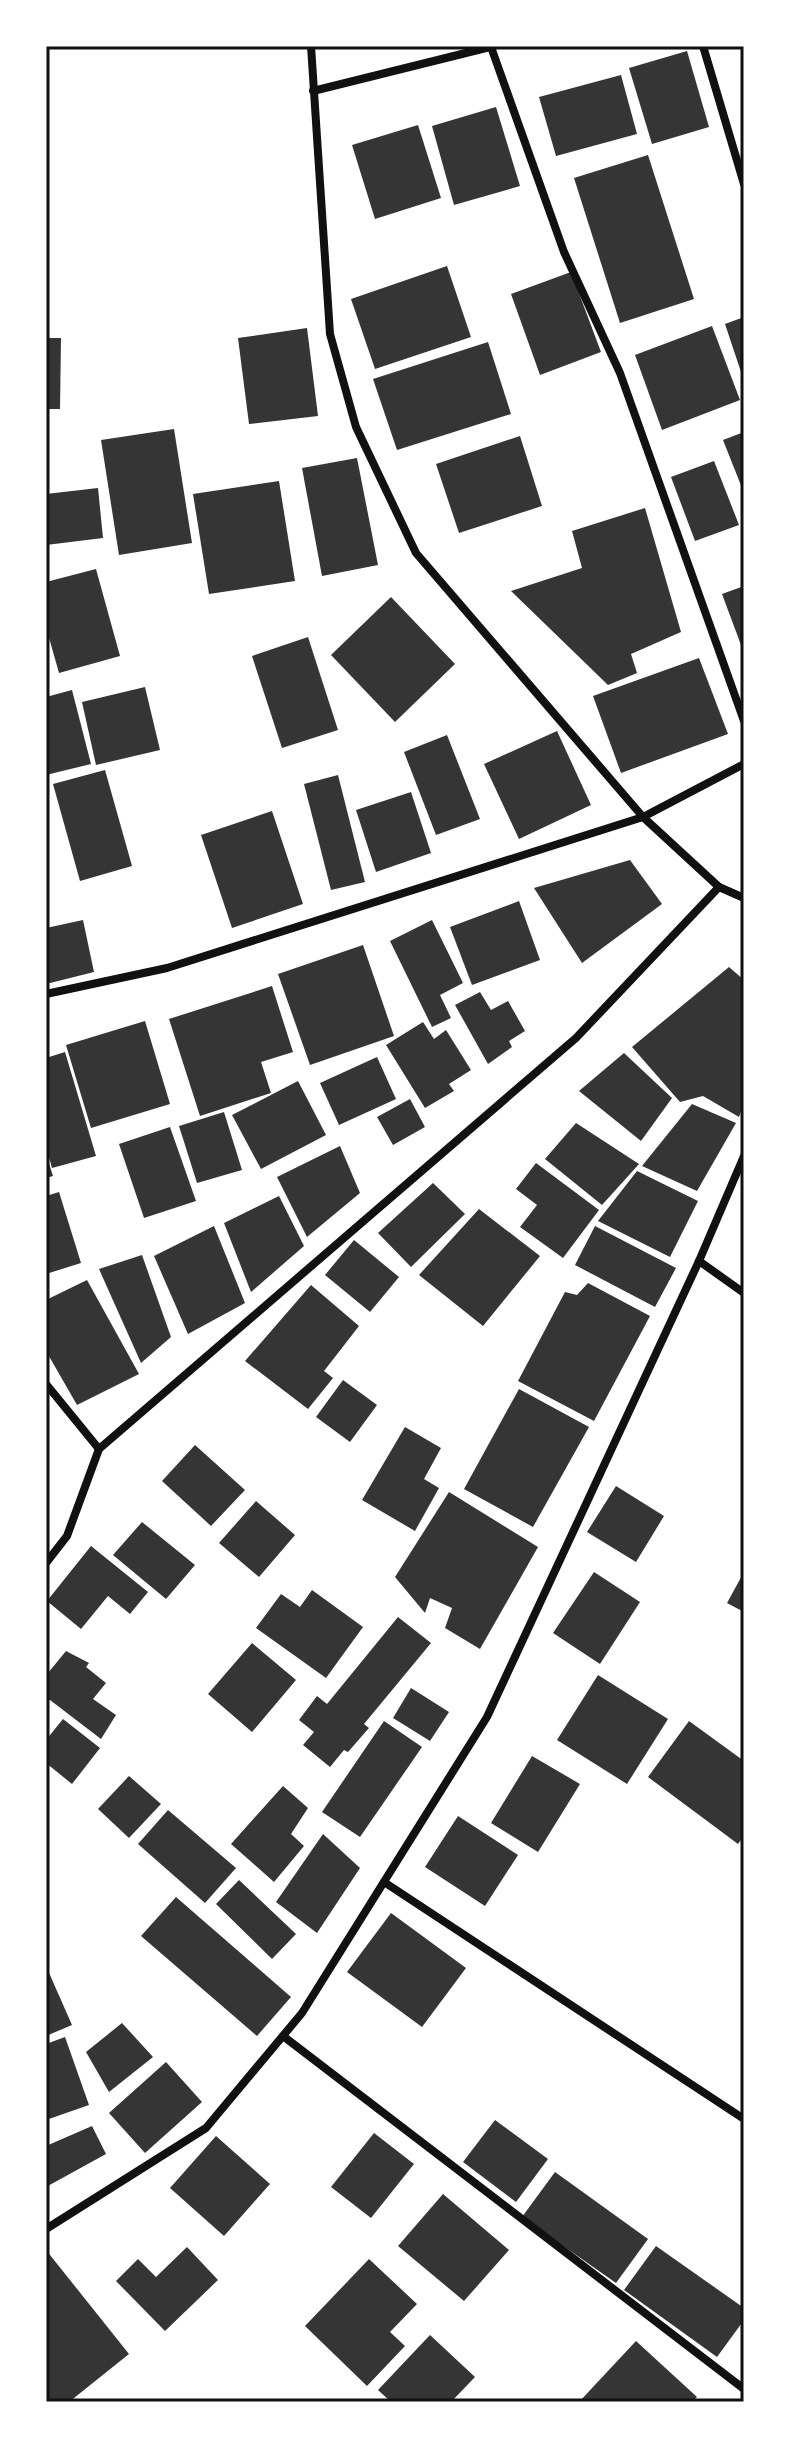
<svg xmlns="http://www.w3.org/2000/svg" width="790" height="2448" font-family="Jost,sans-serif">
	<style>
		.building { fill: #353535 }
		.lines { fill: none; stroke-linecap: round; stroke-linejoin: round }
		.minor { stroke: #111; stroke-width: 8 }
		.neatline { fill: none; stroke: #111; stroke-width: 3 }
	</style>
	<rect width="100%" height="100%" fill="#fff"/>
	<g class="building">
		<path d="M687,51L709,127L652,144L629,68Z"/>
		<path d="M621,75L637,134L556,156L539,97Z"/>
		<path d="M496,107L520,186L454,205L432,126Z"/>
		<path d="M418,125L441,198L375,219L352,145Z"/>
		<path d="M648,155L694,299L620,323L574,178Z"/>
		<path d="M447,266L471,337L375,369L351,299Z"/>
		<path d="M571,272L601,352L540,375L511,294Z"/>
		<path d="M744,317V378H743L725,324Z"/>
		<path d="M712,326L740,400L662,430L635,355Z"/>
		<path d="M307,328L318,416L249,424L238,338Z"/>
		<path d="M46,338H61L60,409H46Z"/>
		<path d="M488,342L511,414L397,450L373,379Z"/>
		<path d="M174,429L192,543L119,555L101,440Z"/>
		<path d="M744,432V493L723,440Z"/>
		<path d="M520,436L542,506L459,533L436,464Z"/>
		<path d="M357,458L378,565L322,576L302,468Z"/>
		<path d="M714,461L739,525L695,541L671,477Z"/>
		<path d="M279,481L295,581L209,594L193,494Z"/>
		<path d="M98,488L103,538L46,545V494Z"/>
		<path d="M645,508L681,632L631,654L637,673L608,685L511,591L582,568L572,531Z"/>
		<path d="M96,569L120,656L59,673L46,627V582Z"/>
		<path d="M744,586V653L722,594Z"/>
		<path d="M391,597L455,664L395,722L331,655Z"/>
		<path d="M308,637L338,730L282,748L252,656Z"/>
		<path d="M699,658L728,734L621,773L593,696Z"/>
		<path d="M145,687L160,750L96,765L82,702Z"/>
		<path d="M72,690L91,764L46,775V697Z"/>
		<path d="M557,731L591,805L519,839L484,764Z"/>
		<path d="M447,735L480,819L436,835L404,752Z"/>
		<path d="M105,770L132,866L80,881L53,784Z"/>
		<path d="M338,775L365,882L331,890L304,784Z"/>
		<path d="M411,792L431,853L376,872L356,810Z"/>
		<path d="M272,811L303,904L232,928L201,835Z"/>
		<path d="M630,860L662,904L582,963L534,888Z"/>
		<path d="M519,901L540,960L472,985L450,927Z"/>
		<path d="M83,920L94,972L46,984V928Z"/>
		<path d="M432,920L463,983L440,995L451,1018L432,1027L390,941Z"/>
		<path d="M363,945L394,1036L310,1065L278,974Z"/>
		<path d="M729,967L744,980V1103L739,1117L703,1096L680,1102L632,1047Z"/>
		<path d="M272,986L293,1052L261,1062L271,1093L200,1116L169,1019Z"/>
		<path d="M480,992L491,1010L508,1001L525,1031L509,1041L512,1047L488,1064L455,1005Z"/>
		<path d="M145,1021L170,1104L91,1128L66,1045Z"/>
		<path d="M423,1022L434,1039L446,1030L471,1070L449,1084L454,1091L425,1108L386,1045Z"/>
		<path d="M65,1052L96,1156L52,1168L46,1147V1058Z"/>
		<path d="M624,1053L672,1098L641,1141L579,1091Z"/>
		<path d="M377,1057L396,1099L339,1125L320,1083Z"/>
		<path d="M298,1081L326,1135L261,1169L232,1115Z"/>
		<path d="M410,1099L425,1127L393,1145L377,1117Z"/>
		<path d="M692,1104L736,1123L697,1191L642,1166Z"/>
		<path d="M224,1112L242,1170L197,1183L179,1126Z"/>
		<path d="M576,1123L639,1164L602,1205L545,1159Z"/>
		<path d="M170,1127L196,1201L144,1218L119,1144Z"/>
		<path d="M340,1146L360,1193L307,1237L277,1177Z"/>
		<path d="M46,1154L53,1176L46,1178Z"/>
		<path d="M536,1163L599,1210L563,1258L520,1227L537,1205L516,1189Z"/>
		<path d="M637,1171L698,1201L670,1257L598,1221Z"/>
		<path d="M433,1183L465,1214L411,1267L378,1233Z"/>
		<path d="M59,1192L81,1263L46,1274V1196Z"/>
		<path d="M279,1196L304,1246L251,1292L224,1223Z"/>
		<path d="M479,1209L540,1256L483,1326L419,1275Z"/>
		<path d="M214,1226L245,1303L188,1334L154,1256Z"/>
		<path d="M595,1226L676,1268L655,1307L575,1265Z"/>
		<path d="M354,1240L399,1277L370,1312L325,1275Z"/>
		<path d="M142,1255L171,1337L141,1363L99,1269Z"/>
		<path d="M87,1280L139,1374L77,1405L46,1351V1300Z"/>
		<path d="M588,1283L650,1316L594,1421L518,1381L565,1292L577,1295Z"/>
		<path d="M311,1285L359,1326L324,1371L333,1378L308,1409L245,1361Z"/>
		<path d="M343,1380L377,1405L350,1442L316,1417Z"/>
		<path d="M519,1389L589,1427L533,1527L464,1489Z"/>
		<path d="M405,1427L441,1448L424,1479L439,1488L415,1531L362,1500Z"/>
		<path d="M195,1445L245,1490L211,1526L162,1481Z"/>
		<path d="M616,1486L664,1516L636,1562L587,1532Z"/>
		<path d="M449,1492L538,1547L480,1649L445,1628L452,1608L430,1598L425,1613L395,1577Z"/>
		<path d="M256,1501L295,1535L259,1577L219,1543Z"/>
		<path d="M142,1522L195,1565L166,1599L113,1555Z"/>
		<path d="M91,1546L148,1592L130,1614L108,1596L81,1629L47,1601Z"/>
		<path d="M594,1572L640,1602L600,1664L553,1633Z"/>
		<path d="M744,1572V1612L727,1603Z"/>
		<path d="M312,1590L363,1627L326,1678L256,1628L281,1594L300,1607Z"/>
		<path d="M398,1617L431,1643L364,1724L369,1728L348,1752L344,1750L330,1767L303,1745L314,1732L299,1720L317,1696L327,1704Z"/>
		<path d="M252,1643L296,1680L252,1732L208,1694Z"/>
		<path d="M66,1651L89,1663L86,1667L106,1683L93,1699L116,1715L101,1739L50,1700L46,1702V1671L48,1673Z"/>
		<path d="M598,1675L668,1719L627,1784L557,1740Z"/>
		<path d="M411,1688L449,1712L430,1741L393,1718Z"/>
		<path d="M63,1719L100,1748L72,1784L46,1763V1740Z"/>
		<path d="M384,1721L422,1747L360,1837L322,1812Z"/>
		<path d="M689,1721L744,1761V1836L738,1844L648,1777Z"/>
		<path d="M532,1756L580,1784L538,1852L491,1823Z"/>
		<path d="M129,1776L161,1804L129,1838L98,1809Z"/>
		<path d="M283,1786L308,1808L291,1834L304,1846L274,1882L231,1844Z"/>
		<path d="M168,1810L236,1868L205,1903L138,1844Z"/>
		<path d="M458,1816L518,1855L485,1906L425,1867Z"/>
		<path d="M323,1834L360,1868L317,1933L276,1902Z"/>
		<path d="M239,1880L296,1934L272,1959L216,1904Z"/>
		<path d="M176,1897L291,1997L257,2036L141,1936Z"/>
		<path d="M391,1913L466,1968L422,2027L347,1972Z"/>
		<path d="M46,1966L72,2025L46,2036Z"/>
		<path d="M122,2023L153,2057L109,2092L86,2052Z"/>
		<path d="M65,2037L89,2105L46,2120V2044Z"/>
		<path d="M166,2062L202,2102L145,2153L109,2113Z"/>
		<path d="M495,2120L548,2159L516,2202L463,2162Z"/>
		<path d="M92,2126L106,2154L46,2187V2146Z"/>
		<path d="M374,2133L414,2164L371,2218L331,2187Z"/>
		<path d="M216,2136L270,2184L224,2236L170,2188Z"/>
		<path d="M555,2172L648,2239L616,2283L522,2217Z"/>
		<path d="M443,2194L509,2250L464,2301L398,2246Z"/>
		<path d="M656,2246L744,2308V2320L717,2357L624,2290Z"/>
		<path d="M187,2247L218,2280L165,2331L116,2281L138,2259L156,2277Z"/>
		<path d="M46,2250L129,2354L69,2402H46Z"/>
		<path d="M369,2259L417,2304L390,2332L405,2346L367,2386L305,2326Z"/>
		<path d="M430,2335L475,2377L451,2402H391L378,2390Z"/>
		<path d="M636,2341L697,2397L692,2402H579Z"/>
	</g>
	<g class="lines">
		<g class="minor">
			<path d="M311,46L330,334L356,427L416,553L643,817L719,887L744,898"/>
			<path d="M703,46L744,184"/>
			<path d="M491,47L564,252L620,373L744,721"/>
			<path d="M313,91L494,46"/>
			<path d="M46,994L167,968L643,817L744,764"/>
			<path d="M699,1261L744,1293"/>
			<path d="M46,1384L99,1449"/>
			<path d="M46,1563L67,1536L99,1449L576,1038L719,887"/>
			<path d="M384,1882L744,2119"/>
			<path d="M283,2036L744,2389"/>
			<path d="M46,2229L206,2128L302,2013L487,1717L699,1261L744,1156"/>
		</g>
	</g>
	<rect width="790" height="2448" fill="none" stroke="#ffffff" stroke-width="96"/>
	<rect x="48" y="48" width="694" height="2352" class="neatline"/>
</svg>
